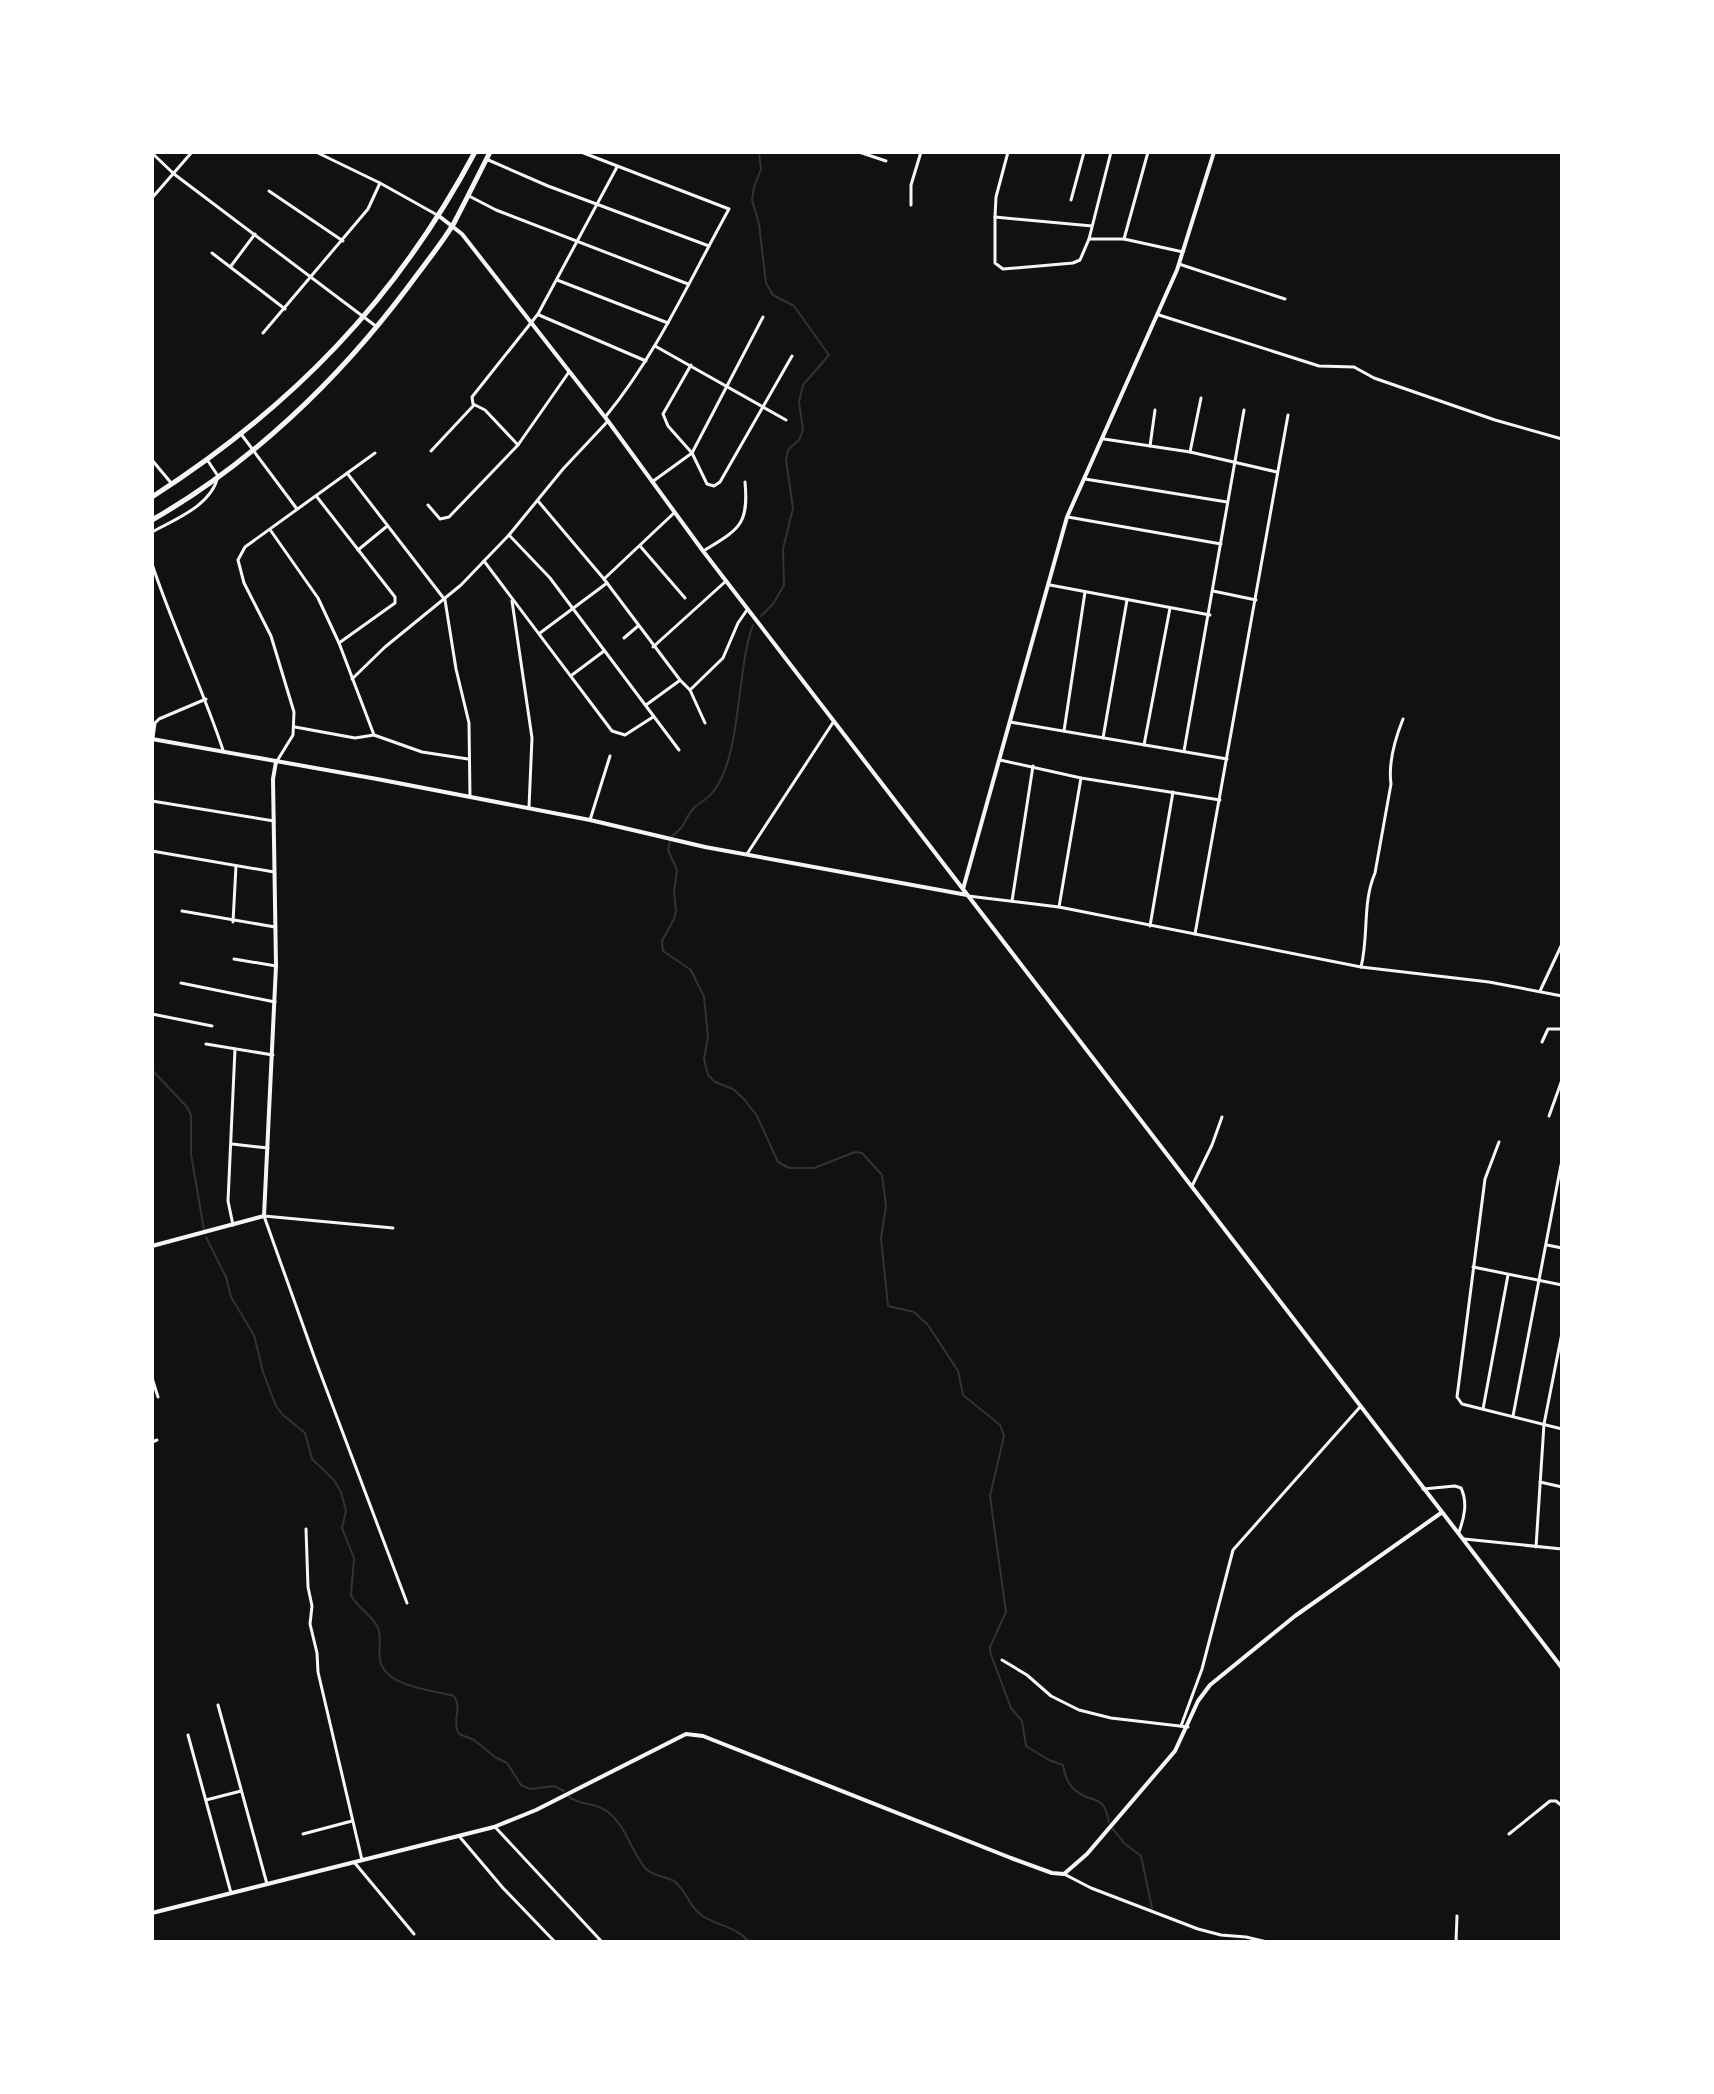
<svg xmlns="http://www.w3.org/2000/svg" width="1714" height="2094" font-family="Barlow,sans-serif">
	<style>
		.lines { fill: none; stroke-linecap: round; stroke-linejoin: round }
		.stream { stroke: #333; stroke-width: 2 }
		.minor { stroke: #f5f5f5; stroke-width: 3 }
		.tertiary { stroke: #f5f5f5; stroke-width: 4 }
		.secondary { stroke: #f5f5f5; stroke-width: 4 }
		.trunk { stroke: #f5f5f5; stroke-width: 5 }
	</style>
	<rect width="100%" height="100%" fill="#111"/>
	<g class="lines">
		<g class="stream">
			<path d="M759,152L761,169L754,187L752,200L759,224L766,283L773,295L794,306L829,355L803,385L799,402L803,430L799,440L788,450L786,460L793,508L783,549L784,585L773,604L761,616"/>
			<path d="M672,836C688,825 683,819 694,808C700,802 708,799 713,792C742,756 736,670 753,625"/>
			<path d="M670,842L668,850L677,870L674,892L676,911L674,919L662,941L663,951L691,970L704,997L708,1037L704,1059L708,1075L715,1082L733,1089L744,1099L757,1116L778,1162L789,1168H814L855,1152L862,1153L882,1175L886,1206L881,1238L888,1306L914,1312L928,1325L958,1371L963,1395L1000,1425L1004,1436L990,1496L1006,1612L990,1647V1652L1011,1708L1022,1721L1026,1746L1049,1760L1063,1765C1065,1779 1070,1789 1084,1796C1090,1799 1097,1799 1102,1804C1107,1809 1107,1816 1109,1822"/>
			<path d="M152,1070L187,1107L191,1115V1154L204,1230"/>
			<path d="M206,1237L226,1277L231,1297L254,1335L263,1372L276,1406L283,1415L305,1433L312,1459L333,1479L341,1492L346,1511L342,1528L354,1558L351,1595C357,1608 372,1614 378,1628C382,1638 378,1649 380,1660C385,1687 432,1690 454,1696C463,1709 451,1721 459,1734L474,1740L495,1757L507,1763L521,1785L530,1789L554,1786L564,1791"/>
			<path d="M569,1797C581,1806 596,1802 608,1812C627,1827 631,1852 646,1869C653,1876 666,1876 674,1881C686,1890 689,1906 701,1915C717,1926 736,1926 749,1942"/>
			<path d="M1113,1829L1124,1843L1141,1856L1152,1908"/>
		</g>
		<g class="minor">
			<path d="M316,152L380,183L439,216"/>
			<path d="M581,152L729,209C690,279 657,354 606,416"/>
			<path d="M859,152L886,161"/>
			<path d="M152,153L174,174L377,327"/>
			<path d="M486,159L548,186L709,246"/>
			<path d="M269,191L343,241"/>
			<path d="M469,196L496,210L688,284"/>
			<path d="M152,198L192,152"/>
			<path d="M1071,200L1084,152"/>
			<path d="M911,205V185L921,152"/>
			<path d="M995,217L996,197L1008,152"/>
			<path d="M1092,226L995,217V263L1003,269L1073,263L1080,260L1089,239L1111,152"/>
			<path d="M1089,239H1124L1183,252"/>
			<path d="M1124,239L1148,152"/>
			<path d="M212,253L285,309"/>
			<path d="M1179,264L1285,299"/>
			<path d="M231,266L255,234"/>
			<path d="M557,280L668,323"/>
			<path d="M539,315L646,361"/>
			<path d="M1159,315L1319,366L1354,367L1374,378L1495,420L1562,439"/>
			<path d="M263,333L368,209L380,183"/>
			<path d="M655,346L786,420"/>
			<path d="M691,365L663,414L668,426L692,453L707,484L714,486L720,482L792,356"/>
			<path d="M608,421L563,469L509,535L550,578L679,750"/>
			<path d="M241,434L297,509"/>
			<path d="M1104,439L1190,452L1277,472"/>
			<path d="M518,445L485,410L473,404L472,397L538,314L617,167"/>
			<path d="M1150,446L1155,410"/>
			<path d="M431,451L474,405"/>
			<path d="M1190,452L1201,398"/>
			<path d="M152,460L172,484"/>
			<path d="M347,473L445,600L456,669L469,723L470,797"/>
			<path d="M1085,479L1227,502"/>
			<path d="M652,482L692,453L763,317"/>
			<path d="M317,497L395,597V603L339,643"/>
			<path d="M538,501L604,579L680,680L690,690L705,723"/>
			<path d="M428,505L440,519L449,517L518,445L569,372"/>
			<path d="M1068,517L1221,544"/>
			<path d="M271,531L318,598L339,643L374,735L422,752L468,759"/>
			<path d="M152,532C176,519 212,505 218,476L208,461"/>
			<path d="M640,546L685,598"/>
			<path d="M358,550L386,527"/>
			<path d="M705,550C739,529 749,525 745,482"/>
			<path d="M484,561L612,731L625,735L653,717"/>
			<path d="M152,564C173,627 202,687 223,750"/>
			<path d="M604,579L674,513"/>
			<path d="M1050,585L1210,615"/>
			<path d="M1213,591L1256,600"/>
			<path d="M512,601L532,738L529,807"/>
			<path d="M540,633L607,583"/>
			<path d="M624,638L638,626"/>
			<path d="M653,647L726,581"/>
			<path d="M572,675L604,651"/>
			<path d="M352,679L385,647L461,585L509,535"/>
			<path d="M690,690L723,658L738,623L747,610"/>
			<path d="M646,705L679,681"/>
			<path d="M1010,722L1227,759"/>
			<path d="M295,727L355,738L374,735"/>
			<path d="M1064,731L1085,592"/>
			<path d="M153,738L155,723L159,719L206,699"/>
			<path d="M1103,738L1127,600"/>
			<path d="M1144,745L1170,608"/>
			<path d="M1184,751L1244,410"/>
			<path d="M1000,760L1081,778L1220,800"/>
			<path d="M277,761L293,735L294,712L271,636L244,583L238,560L245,547L375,453"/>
			<path d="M152,801L274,821"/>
			<path d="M590,820L610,756"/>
			<path d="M152,851L274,872"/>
			<path d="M747,854L834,721"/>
			<path d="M968,896L1059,907L1361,967L1489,982L1562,996"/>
			<path d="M1012,901L1033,766"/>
			<path d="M1059,907L1081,778"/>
			<path d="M182,911L275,927"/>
			<path d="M233,922L236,866"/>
			<path d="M1150,926L1173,792"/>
			<path d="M1195,934L1288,415"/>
			<path d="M234,959L276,966"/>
			<path d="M1361,967C1369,936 1362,903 1375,873L1391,784C1388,762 1395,739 1403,719"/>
			<path d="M181,983L275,1002"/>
			<path d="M1540,991L1562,944"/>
			<path d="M152,1014L212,1026"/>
			<path d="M1542,1042L1548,1029H1562"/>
			<path d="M206,1044L273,1055"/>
			<path d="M1549,1116L1562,1080"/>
			<path d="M1499,1142L1485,1179L1457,1397L1462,1404L1562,1429"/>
			<path d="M232,1144L268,1148"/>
			<path d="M1192,1186L1212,1145L1222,1117"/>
			<path d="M233,1225L228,1201L235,1049"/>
			<path d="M393,1228L264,1216L315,1359L407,1603"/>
			<path d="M1547,1245L1562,1248"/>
			<path d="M1473,1267L1562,1285"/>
			<path d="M152,1378L158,1397"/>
			<path d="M1483,1409L1508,1275"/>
			<path d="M1513,1416L1561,1165"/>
			<path d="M152,1442L157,1440"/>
			<path d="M1540,1482L1562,1487"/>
			<path d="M1423,1489L1455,1486L1461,1488C1468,1503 1464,1518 1459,1532"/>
			<path d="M306,1529L308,1587L312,1606L310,1624L317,1653L318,1672L362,1860"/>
			<path d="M1464,1539L1562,1549"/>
			<path d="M1536,1547L1544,1424L1562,1333"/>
			<path d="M1002,1660L1027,1675L1051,1696L1079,1710L1111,1718L1188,1727"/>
			<path d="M218,1705L267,1884"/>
			<path d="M1181,1726L1202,1669L1233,1550L1360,1407"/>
			<path d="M188,1735L231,1893"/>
			<path d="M206,1800L241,1791"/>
			<path d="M496,1828L602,1942"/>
			<path d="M303,1834L352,1821"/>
			<path d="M1509,1834L1550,1801H1556L1562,1806"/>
			<path d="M459,1836L503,1888L555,1942"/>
			<path d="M354,1862L414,1934"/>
			<path d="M1064,1874L1091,1888L1198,1929L1221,1935L1246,1937L1267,1942"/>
			<path d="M1456,1942L1457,1916"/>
		</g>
		<g class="tertiary">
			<path d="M152,739L377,779L590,820L705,847L967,895"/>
			<path d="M963,889L1067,517L1177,270L1214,152"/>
			<path d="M152,1246L264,1216L276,966L273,779L276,762"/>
			<path d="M152,1913L494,1827L536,1810L686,1734L703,1736L1011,1858L1052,1873L1064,1874L1087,1854L1175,1751L1198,1701L1210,1685L1295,1616L1441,1513"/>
		</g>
		<path class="secondary" d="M439,216L462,234L608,421L703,551L1562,1668"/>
		<g class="trunk">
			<path d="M152,497C292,407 397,299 475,152"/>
			<path d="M152,520C252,463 339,379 408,287C423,266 441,245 454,223C466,200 478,176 490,152"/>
		</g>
	</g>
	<rect width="1714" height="2094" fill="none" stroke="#ffffff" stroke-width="308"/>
</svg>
